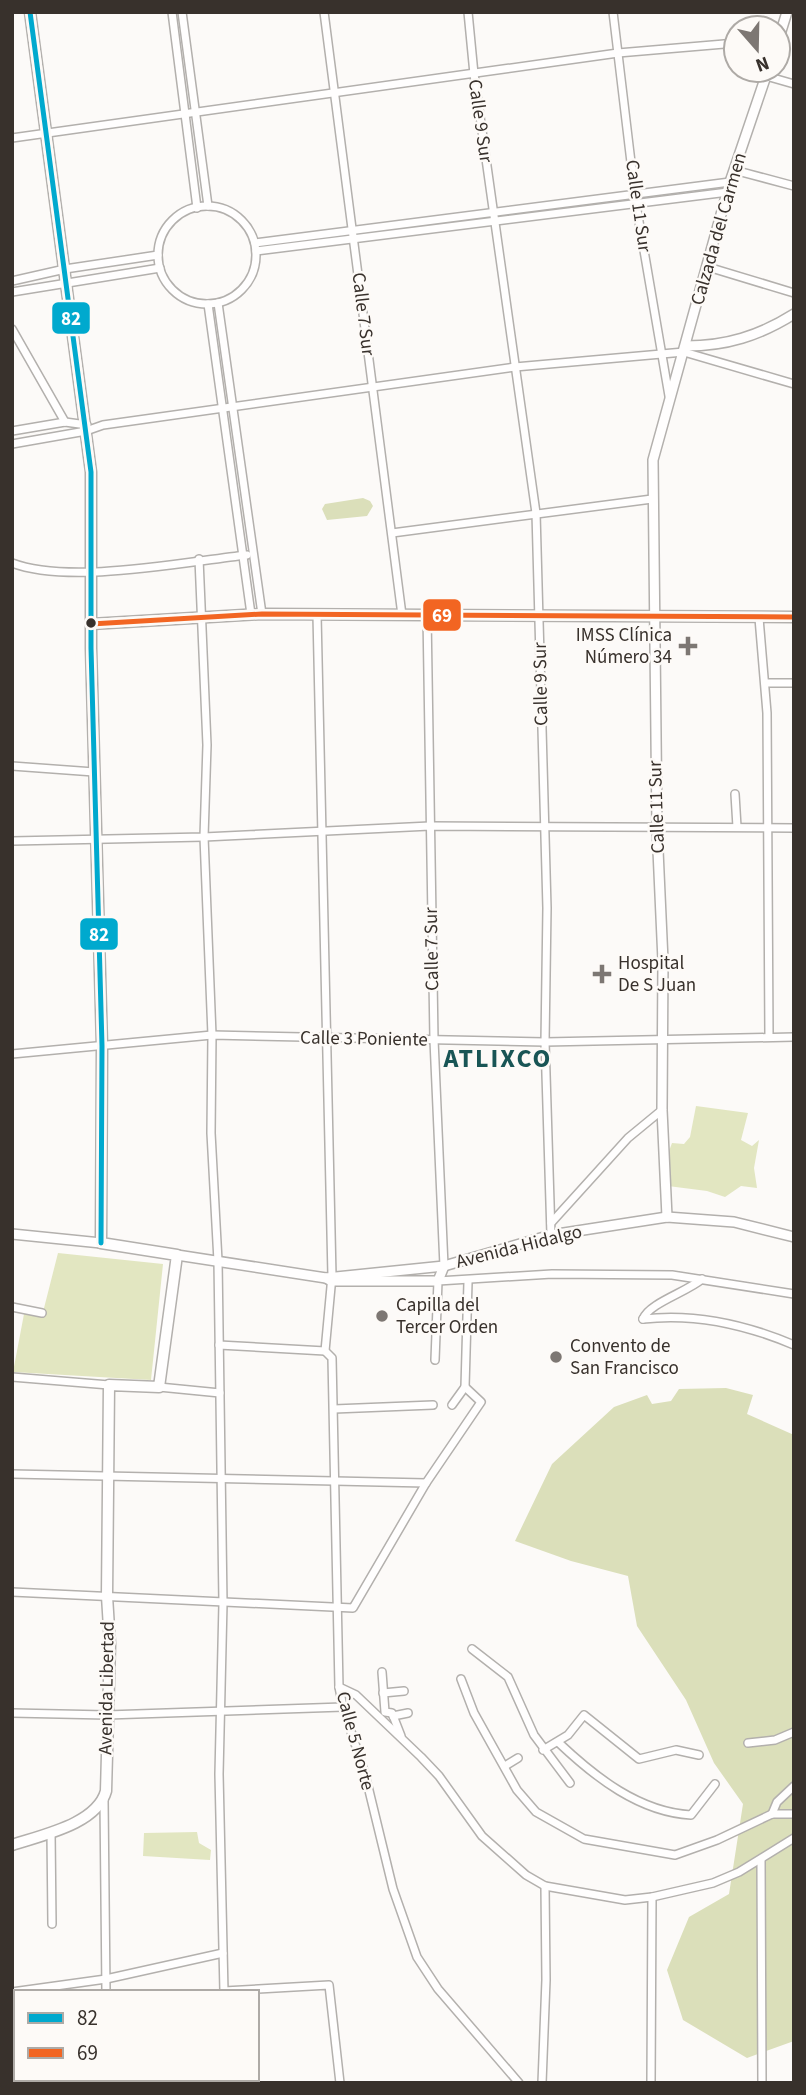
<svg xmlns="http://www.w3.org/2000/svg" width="806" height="2095" font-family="'Source Sans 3',sans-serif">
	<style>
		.green { fill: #e2e6c1 }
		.forest { fill: #dbdfba }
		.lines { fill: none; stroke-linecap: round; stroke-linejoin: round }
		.minor-casing { stroke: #b3b0ad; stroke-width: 10 }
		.tertiary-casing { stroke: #b3b0ad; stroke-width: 12 }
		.secondary-casing { stroke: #b3b0ad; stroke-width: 13 }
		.minor { stroke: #fffefe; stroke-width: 7 }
		.tertiary { stroke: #fffefe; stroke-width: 9 }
		.secondary { stroke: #fffefe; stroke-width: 10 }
		.bus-1-casing { stroke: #fdfaf7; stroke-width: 10 }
		.bus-2-casing { stroke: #fdfaf7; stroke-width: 10 }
		.bus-1 { stroke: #00a9ce; stroke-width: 5 }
		.bus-2 { stroke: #f26522; stroke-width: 5 }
		.bus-dot { fill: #38312c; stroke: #fdfaf7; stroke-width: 2.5 }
		.poi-dot { fill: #7d7773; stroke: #fdfaf7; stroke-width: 2.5 }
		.labels { text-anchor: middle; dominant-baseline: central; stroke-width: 5; stroke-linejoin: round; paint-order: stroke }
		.street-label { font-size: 19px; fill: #38312c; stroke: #fdfaf7 }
		.poi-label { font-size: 19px; fill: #38312c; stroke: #fdfaf7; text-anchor: start }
		.district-label { font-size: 26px; font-weight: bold; letter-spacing: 2px; fill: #195555; stroke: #fdfaf7 }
		.line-badge { stroke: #fdfaf7; stroke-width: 2.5 }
		.badge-label { font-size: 19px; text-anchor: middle; font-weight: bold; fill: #fff }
	</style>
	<rect width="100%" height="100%" fill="#fcfaf8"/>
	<g class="green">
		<path d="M696,1106L748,1113L741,1140L752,1146L759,1140L754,1168L757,1188L741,1186L725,1197L707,1191L668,1186L669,1151L672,1143L684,1144L690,1137Z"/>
		<path d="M58,1253L163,1264L151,1380L13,1372L24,1314L42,1316Z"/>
		<path d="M197,1832L199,1843L211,1850L210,1860L143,1856L144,1833Z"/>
	</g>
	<g class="forest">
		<path d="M363,498L370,501L373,506L367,516L327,520L322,509L325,504Z"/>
		<path d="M726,1388L753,1395L747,1414L794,1435V2041L747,2058L683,2020L667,1970L689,1917L729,1894L743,1804L714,1763L686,1700L637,1626L628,1576L571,1561L515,1541L552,1464L614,1407L647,1395L652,1404L671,1401L679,1389Z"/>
	</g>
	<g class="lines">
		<defs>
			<g id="minor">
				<path d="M172,12L197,208"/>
				<path d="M182,12L208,206"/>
				<path d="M324,12L402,615"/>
				<path d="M468,12L474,74L536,513L547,908L545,1042L551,1235"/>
				<path d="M613,12L636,204L669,396"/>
				<path d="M766,76L794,84"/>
				<path d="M12,138L618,53L736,43"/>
				<path d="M734,170L794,186"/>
				<circle cx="207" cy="255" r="49"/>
				<path d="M255,243L730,182"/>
				<path d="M256,251L728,192"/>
				<path d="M708,267L794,293"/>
				<path d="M12,281L65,269L158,255"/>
				<path d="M12,292L160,268"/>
				<path d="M218,303L262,614"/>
				<path d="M208,304L251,614"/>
				<path d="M12,329L65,422"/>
				<path d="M12,431L65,422L87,425"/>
				<path d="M12,444L86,431L103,425L515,367L684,352L794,384"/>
				<path d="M392,533L652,499"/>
				<path d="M199,559L207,745L204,837L212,1035L211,1133L218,1261L223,1603L219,1774L224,1992"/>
				<path d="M12,563C70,585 183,562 247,555"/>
				<path d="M317,615L332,1276L325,1351L332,1358L339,1687L343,1707L365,1774L393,1889L417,1957L438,1989L519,2083"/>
				<path d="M427,615L434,1040L444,1266"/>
				<path d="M759,618L767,713L769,1037"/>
				<path d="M765,683H794"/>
				<path d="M12,766L94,772"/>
				<path d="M735,794L737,827"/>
				<path d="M12,841L204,837L430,826L794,828"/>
				<path d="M12,1054L212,1035L545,1042L794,1037"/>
				<path d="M551,1223L628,1138L662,1110"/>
				<path d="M12,1307L42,1313"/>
				<path d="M643,1319C694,1313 747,1325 794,1345"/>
				<path d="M643,1319C649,1303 687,1292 702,1279"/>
				<path d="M219,1345L325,1351"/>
				<path d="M435,1360L438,1281L552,1274L672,1275L794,1294"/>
				<path d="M12,1377L109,1385"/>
				<path d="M159,1387L220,1393"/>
				<path d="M452,1405L465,1387L468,1282"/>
				<path d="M334,1409L433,1405"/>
				<path d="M12,1474L426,1483"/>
				<path d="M12,1592L353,1608L426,1483L481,1402L465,1387"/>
				<path d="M472,1649L508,1677L534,1735L570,1783"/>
				<path d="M382,1672L385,1712L392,1713L401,1736"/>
				<path d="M461,1679L474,1713L517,1790L536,1812L584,1839L675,1855L717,1840L772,1814H794"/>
				<path d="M339,1687L356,1695L421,1757L439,1776L482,1836L526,1875L545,1886L625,1900L652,1897L713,1883L739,1872L794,1838"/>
				<path d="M383,1693L404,1691"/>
				<path d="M12,1713L107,1715L343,1707"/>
				<path d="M393,1716L408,1713"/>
				<path d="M559,1743C595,1777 639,1812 691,1815L715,1784"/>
				<path d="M748,1743L775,1740L794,1732"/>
				<path d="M543,1750L568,1735L584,1715L639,1759L676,1750L699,1755"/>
				<path d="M505,1766L518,1758"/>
				<path d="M104,1800L106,1992"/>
				<path d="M772,1814L777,1802L794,1786"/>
				<path d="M51,1832L52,1924"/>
				<path d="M761,1860L762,2083"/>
				<path d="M224,1991L329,1985L340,2083"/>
				<path d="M12,1992L106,1979L223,1953"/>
				<path d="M228,2079V2083"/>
				<path d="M106,2083V2079"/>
				<path d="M542,2083L546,1980L545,1886"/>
				<path d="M651,2083L652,1897"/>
			</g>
			<g id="tertiary">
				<path d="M778,41L787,12"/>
				<path d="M686,346C726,346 759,336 794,314"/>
				<path d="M667,1217L662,1110L663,961L657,828L653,460L730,182L768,70"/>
				<path d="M12,1234L101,1243"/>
				<path d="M177,1255L326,1278L331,1281H438L444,1266"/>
				<path d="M326,1278L444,1266L551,1235L667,1217L734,1222L794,1237"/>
			</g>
			<g id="secondary">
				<path d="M91,624L262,614L794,617"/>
				<path d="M12,1845C42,1835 97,1824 106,1791L110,1644L107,1596L109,1385L159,1387L177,1255L101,1243L102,1046L91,648V472L30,12"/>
			</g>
		</defs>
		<use href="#minor" class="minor-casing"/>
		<use href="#tertiary" class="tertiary-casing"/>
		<use href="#secondary" class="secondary-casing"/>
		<use href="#minor" class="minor"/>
		<use href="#tertiary" class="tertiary"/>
		<use href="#secondary" class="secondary"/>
		<defs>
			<path id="bus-1" d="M30,12L91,472V648L102,1046L101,1243"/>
			<path id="bus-2" d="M91,624L262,614L794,617"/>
		</defs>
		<use href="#bus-1" class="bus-1-casing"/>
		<use href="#bus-2" class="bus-2-casing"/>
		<use href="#bus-1" class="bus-1"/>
		<use href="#bus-2" class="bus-2"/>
	</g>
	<circle class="bus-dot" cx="91" cy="623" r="6"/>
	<g class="poi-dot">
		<path d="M684.5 635.5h7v7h7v7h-7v7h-7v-7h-7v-7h7z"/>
		<path d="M598.5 963.5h7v7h7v7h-7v7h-7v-7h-7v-7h7z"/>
		<circle cx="382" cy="1316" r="7"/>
		<circle cx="556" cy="1357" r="7"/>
	</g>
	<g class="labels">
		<g class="street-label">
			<text transform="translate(480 121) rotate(82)">Calle 9 Sur</text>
			<text transform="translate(638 206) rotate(82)">Calle 11 Sur</text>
			<text transform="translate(719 229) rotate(-74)">Calzada del Carmen</text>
			<text transform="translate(363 314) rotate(83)">Calle 7 Sur</text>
			<text transform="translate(541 684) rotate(-91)">Calle 9 Sur</text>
			<text transform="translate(657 807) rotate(-92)">Calle 11 Sur</text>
			<text transform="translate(432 949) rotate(-91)">Calle 7 Sur</text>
			<text transform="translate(364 1039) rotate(1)">Calle 3 Poniente</text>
			<text transform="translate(519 1247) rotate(-14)">Avenida Hidalgo</text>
			<text transform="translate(107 1688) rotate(-89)">Avenida Libertad</text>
			<text transform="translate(355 1741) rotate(75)">Calle 5 Norte</text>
		</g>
		<g class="poi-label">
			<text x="672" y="635" text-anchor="end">IMSS Clínica<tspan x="672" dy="22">Número 34</tspan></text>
			<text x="618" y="963">Hospital<tspan x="618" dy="22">De S Juan</tspan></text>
			<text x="396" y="1305">Capilla del<tspan x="396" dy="22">Tercer Orden</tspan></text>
			<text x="570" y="1346">Convento de<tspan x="570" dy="22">San Francisco</tspan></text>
		</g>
		<g class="district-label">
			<text x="498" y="1058">ATLIXCO</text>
		</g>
	</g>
	<g class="line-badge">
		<rect x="51" y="301" width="40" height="34" rx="7" fill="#00a9ce"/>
		<rect x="422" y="598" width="40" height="34" rx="7" fill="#f26522"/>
		<rect x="79" y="917" width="40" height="34" rx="7" fill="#00a9ce"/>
	</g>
	<g class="badge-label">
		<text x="71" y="325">82</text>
		<text x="442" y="622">69</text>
		<text x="99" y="941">82</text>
	</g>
	<rect width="806" height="2095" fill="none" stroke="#38312c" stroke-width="28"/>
	<rect x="14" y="1990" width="245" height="91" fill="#fdfaf7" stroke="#aeaaa6" stroke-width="2"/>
	<rect x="28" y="2013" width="35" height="10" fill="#00a9ce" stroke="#aeaaa6" stroke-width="2"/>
	<text x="77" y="2025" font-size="21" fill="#38312c">82</text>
	<rect x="28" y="2048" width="35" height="10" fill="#f26522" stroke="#aeaaa6" stroke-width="2"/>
	<text x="77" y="2060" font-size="21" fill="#38312c">69</text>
	<g transform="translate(757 49) rotate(160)"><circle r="33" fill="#fdfaf7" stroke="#aeaaa6" stroke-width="2"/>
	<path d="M0-5L12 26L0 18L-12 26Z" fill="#7d7773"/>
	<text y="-10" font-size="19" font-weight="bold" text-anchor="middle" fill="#38312c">N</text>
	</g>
</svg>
